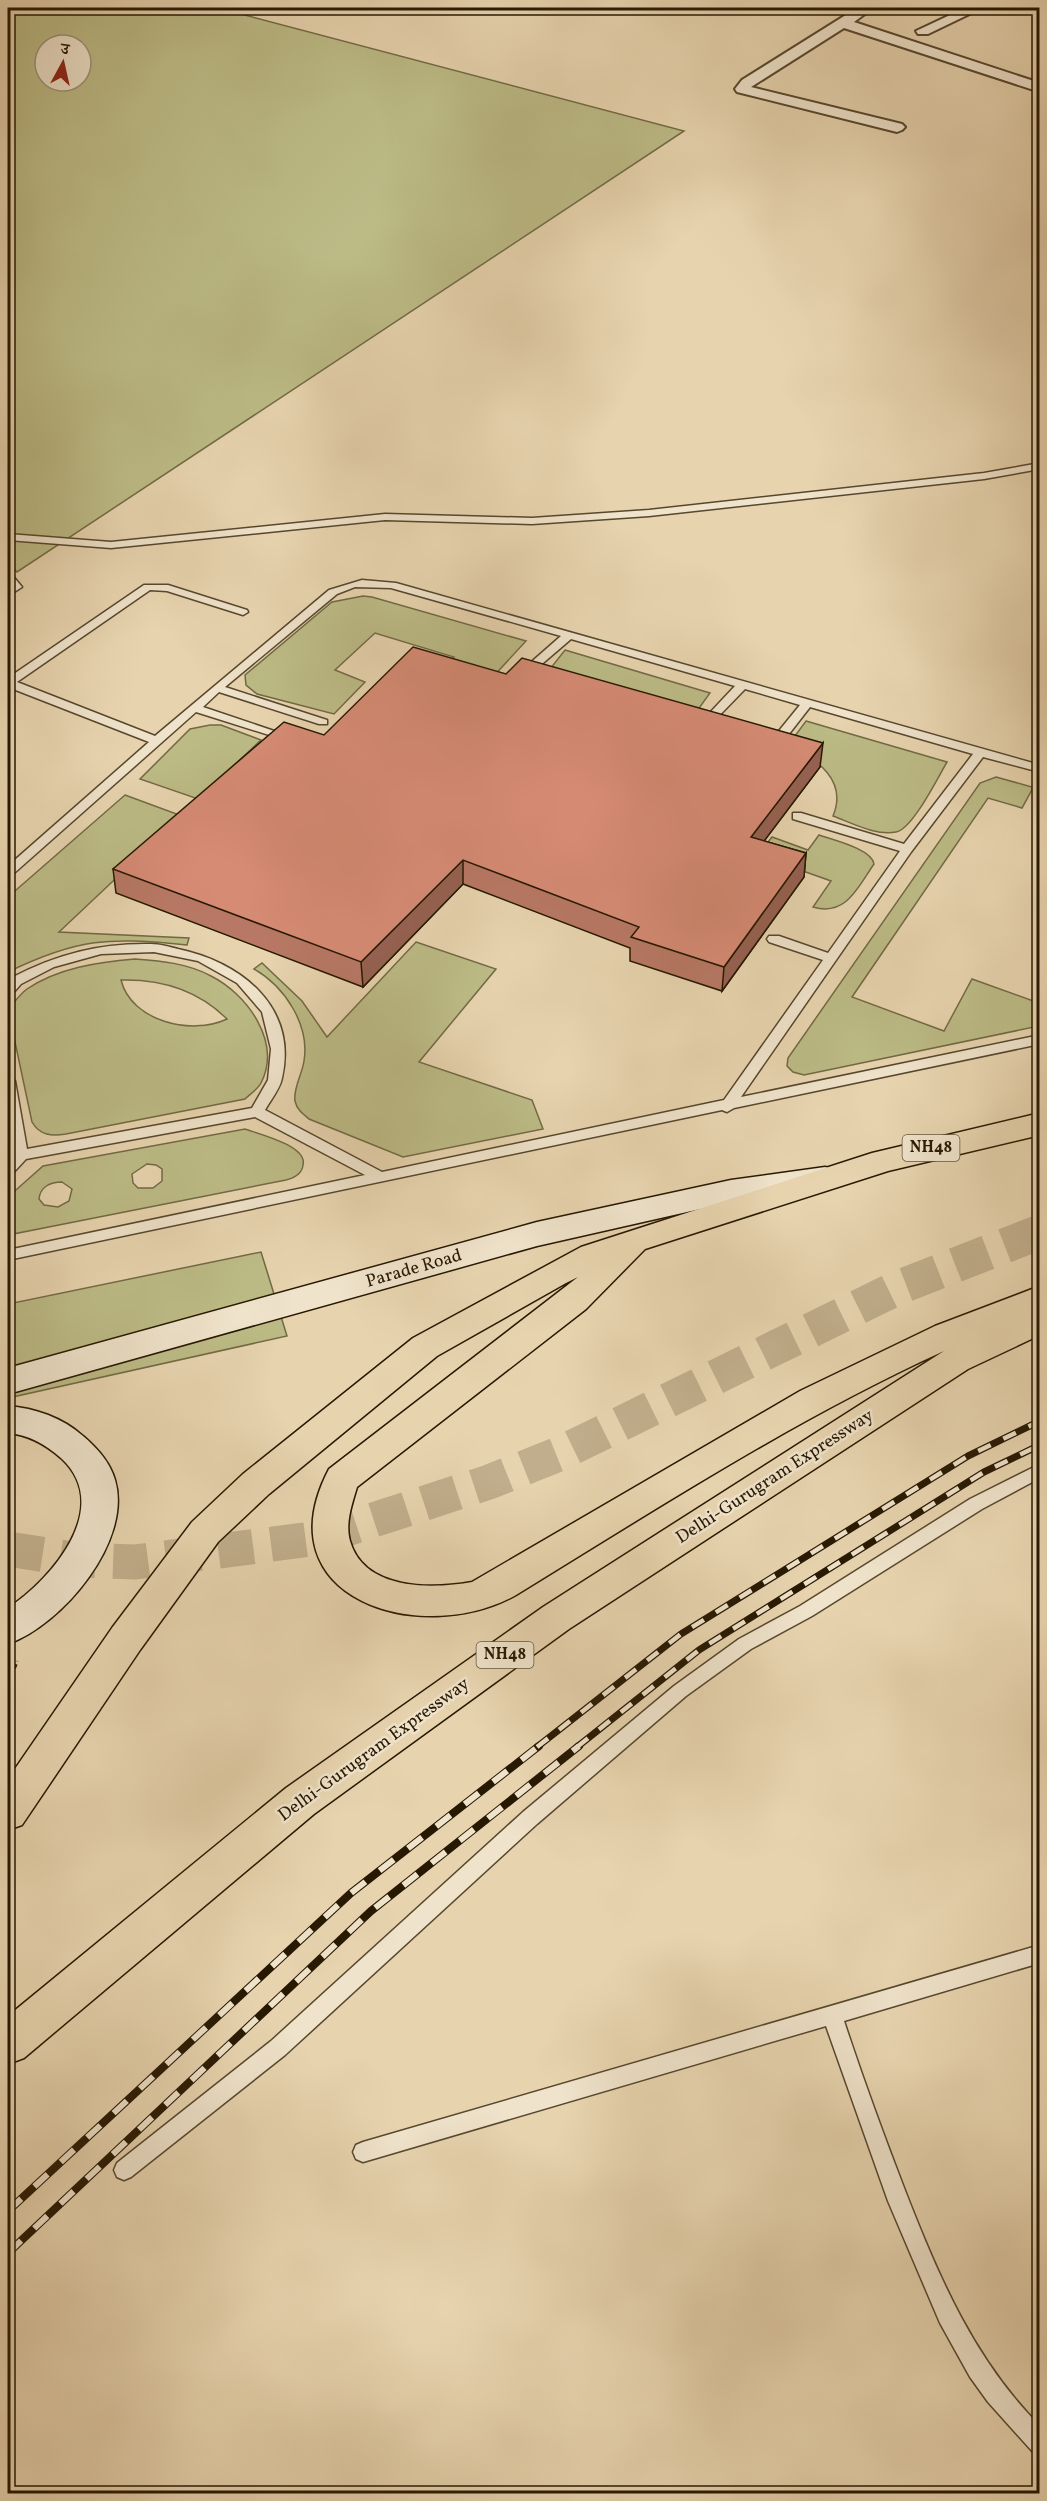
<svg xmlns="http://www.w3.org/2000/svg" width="1047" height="2501" font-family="Vollkorn,'Noto Serif Devanagari',serif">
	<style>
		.green { fill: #bcbb86; stroke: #726a44; stroke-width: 1.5; fill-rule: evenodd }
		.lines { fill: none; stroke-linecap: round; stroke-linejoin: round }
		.secondary-tunnel { stroke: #c1ae8c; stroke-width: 35; stroke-dasharray: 35 18; stroke-linecap: butt }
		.lane-casing { stroke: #57472d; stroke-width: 3 }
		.street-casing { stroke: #57472d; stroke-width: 4 }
		.secondary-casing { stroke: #271802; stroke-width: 3 }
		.highway-casing { stroke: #271802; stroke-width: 3 }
		.path { stroke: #271802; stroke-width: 4; stroke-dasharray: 4.5 3; stroke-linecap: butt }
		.lane { fill: #efe3cb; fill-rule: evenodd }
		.street { fill: #efe3cb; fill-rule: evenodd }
		.secondary { fill: #efe3cb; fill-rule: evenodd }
		.highway { fill: #e7d4af; fill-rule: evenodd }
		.rail-far1-casing { stroke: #271802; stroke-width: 7 }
		.rail-casing { stroke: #271802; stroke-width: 8 }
		.rail-far1 { stroke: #efe3cb; stroke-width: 4.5; stroke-dasharray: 14; stroke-linecap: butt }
		.rail { stroke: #efe3cb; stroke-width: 6; stroke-dasharray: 18; stroke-linecap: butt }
		.wall { fill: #b87865; stroke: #271802; stroke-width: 1.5 }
		.shaded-wall { fill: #966152; stroke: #271802; stroke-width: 1.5 }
		.building { fill: #d68b75; stroke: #271802; stroke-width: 1.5 }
		.labels { text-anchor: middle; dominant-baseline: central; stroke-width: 5; stroke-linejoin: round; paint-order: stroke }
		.shield { fill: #efe3cb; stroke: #63553e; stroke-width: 1.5 }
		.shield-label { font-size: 16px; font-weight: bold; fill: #271802 }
		.street-label { font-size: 18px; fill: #271802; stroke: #efe3cb }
	</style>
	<rect width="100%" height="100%" fill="#e7d4af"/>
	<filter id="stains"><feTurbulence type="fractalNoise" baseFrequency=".00333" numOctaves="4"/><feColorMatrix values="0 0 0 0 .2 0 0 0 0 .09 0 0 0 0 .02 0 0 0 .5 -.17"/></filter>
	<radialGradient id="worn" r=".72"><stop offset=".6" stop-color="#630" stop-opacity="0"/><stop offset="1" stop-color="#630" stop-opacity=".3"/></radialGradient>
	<g class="green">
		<path d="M8,8H218L684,131L17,572L8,563ZM45,45H81V81H45Z"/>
		<path d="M363,596L372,597L526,641L478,693L442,670L454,657L375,633L335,670L365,682L334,714L257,694L246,685L245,675L332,602Z"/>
		<path d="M565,650L710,693L692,718L546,674Z"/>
		<path d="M806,721L947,762C938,777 912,830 896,832C876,836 852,823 833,816C848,780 817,760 789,744Z"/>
		<path d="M210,725H221L261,740L198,799L140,779L190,729Z"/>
		<path d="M996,777L1039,789V790L1033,788L1022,808L988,798L852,997L944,1031L972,979L1039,1003V1026L804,1075L793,1072L787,1066L788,1058L980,783Z"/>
		<path d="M125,795L182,816L59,932L189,938L187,945C109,937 78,938 8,972V897Z"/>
		<path d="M819,835C833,840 872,849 874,864C858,887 846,917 813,907L831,881L758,855L772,837L808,850Z"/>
		<path d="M416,942L496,969L419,1062L532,1100L543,1129L403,1157L309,1119C303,1114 297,1110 295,1101C293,1088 302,1075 304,1061C310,1025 285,987 254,969L262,963L302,1001L327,1037Z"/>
		<path d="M135,959C161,961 187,963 211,976C247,994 282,1042 261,1083C258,1089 249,1095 245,1099L66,1134C52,1136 40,1136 32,1122L8,1009C14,1003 20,994 27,989C58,968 98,962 135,959ZM121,980C162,979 198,990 227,1019C191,1036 131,1021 121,980Z"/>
		<path d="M245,1129C259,1134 308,1146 303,1165C302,1174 294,1178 286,1180L8,1235V1197L43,1166ZM147,1164L156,1165L162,1169V1181L153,1188H138L133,1183L132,1174ZM62,1182L72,1189L69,1201L58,1207L44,1205L39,1199C40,1187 50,1182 62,1182Z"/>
		<path d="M261,1252L287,1336L8,1398V1304Z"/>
	</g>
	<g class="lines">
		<path class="secondary-tunnel" d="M8,1549L79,1560L135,1562L319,1538L489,1482L559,1454L897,1288L1040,1232"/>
		<defs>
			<g id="lane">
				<path d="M1040,463V469L984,479L649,516L532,524L385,520L111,548L8,540V534L111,542L385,514L532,518L649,510L984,473Z"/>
				<path d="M8,574L12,575L22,587L8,596V588L11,586L8,583Z"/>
				<path d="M362,580L396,583L1040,765V772L983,757L911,852L741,1097L1040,1035V1044L734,1108L727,1112L722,1110L8,1260V1250L365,1175L255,1117L26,1159L13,1173L8,1174V1160L14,1154L8,1118V1076L15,1081L27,1149L252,1108L268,1080L271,1049L262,1012L237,983L198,961L154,952L101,954L54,967L21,984L13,993L8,994V982L11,978C57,954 100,943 151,944C160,944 170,947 178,949C241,962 298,1007 282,1078C280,1089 270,1101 265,1110L382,1172L724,1100L823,960L769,942L767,939L769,936H779L828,953L900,851L793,819V813H801L904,844L973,754L810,707L782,743H774V737L800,705L745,689L713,722H705V718L735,686L571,639L536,669H528V665L561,636L391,588L355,587L337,594L225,687L327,720V724H319L219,692L203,707L295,738L293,740H285L196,712L12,875L8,876V866L149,742L8,687V678L144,585H168L247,610L248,612L243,615L167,591L150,590L17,682L155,736L329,590Z"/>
				<path d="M1040,1464V1478L982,1509L812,1616L751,1649L686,1696L537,1824L285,2055L131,2177L124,2180L117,2177L114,2170L117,2163L271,2041L523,1812L674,1686L739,1639L800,1606L970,1499Z"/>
				<path d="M1040,1945V1963L844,2021C863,2079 884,2136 906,2193C939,2278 975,2361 1040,2426V2454L1032,2451L988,2402L970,2377L940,2323L888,2201L826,2026L363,2162L356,2159L353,2152L356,2145L363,2142Z"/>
			</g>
			<g id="street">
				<path d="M857,8H864L869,11L854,22L1040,83V92L844,28L751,87L902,124L905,127L902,130L897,132L737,92L735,89L742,80Z"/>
				<path d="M965,8H982L928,34H918L916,31Z"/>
			</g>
			<g id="secondary">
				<path d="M825,1167L836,1170L841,1178L836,1186L731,1202L537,1246L8,1394V1368L537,1222L731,1180Z"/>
				<path d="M8,1406C35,1408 63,1418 83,1436C97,1448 110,1462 115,1480C133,1541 62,1625 8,1644V1608C52,1579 114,1507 61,1458C45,1444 29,1435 8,1433Z"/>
			</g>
			<path id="highway" d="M1040,1113V1135L888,1171L645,1249L586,1309L357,1487C352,1504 345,1523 350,1541C364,1591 433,1589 472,1582L800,1391L935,1326L1040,1286V1335L968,1369L569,1629L314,1814L24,2058L8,2064V2016L286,1788L543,1607L944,1351C795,1419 656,1509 516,1595C421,1648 261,1599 329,1469L578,1277L566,1283L437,1356L269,1494L218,1542L140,1650L22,1825L8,1830V1779L112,1628L192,1522L243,1474L413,1338L581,1247L872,1153Z"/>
		</defs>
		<use href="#lane" class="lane-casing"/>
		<use href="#street" class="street-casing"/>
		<use href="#secondary" class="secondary-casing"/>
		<use href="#highway" class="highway-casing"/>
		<path class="path" d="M8,1682L17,1661"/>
		<use href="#lane" class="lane"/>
		<use href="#street" class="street"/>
		<use href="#secondary" class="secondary"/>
		<use href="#highway" class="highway"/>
		<defs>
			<g id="rail-far1">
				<path d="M537,1747L681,1634L968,1456L1040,1421"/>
				<path d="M577,1747L699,1650L984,1472L1040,1445"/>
			</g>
			<g id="rail">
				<path d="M8,2211L351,1893L539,1746"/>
				<path d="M8,2253L371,1911L579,1746"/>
			</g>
		</defs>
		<use href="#rail-far1" class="rail-far1-casing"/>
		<use href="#rail" class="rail-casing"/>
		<use href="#rail-far1" class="rail-far1"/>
		<use href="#rail" class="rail"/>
	</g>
	<path class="wall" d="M324,735L820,767L764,841L806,853L804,877L722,991L630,961V948L463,884L363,987L116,893L113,869Z"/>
	<g class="shaded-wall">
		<path d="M823,743L820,767L749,861L751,837Z"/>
		<path d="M806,853L804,877L722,991L724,967Z"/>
		<path d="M463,860V884L363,987L361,962Z"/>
	</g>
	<path class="building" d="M413,647L506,674L522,658L823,743L751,837L806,853L724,967L631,937L639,927L463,860L361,962L113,869L284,722L324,735Z"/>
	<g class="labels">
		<g class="shield">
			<rect x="902.5" y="1135" width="57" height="26" rx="4.5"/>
			<rect x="476.5" y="1642" width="57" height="26" rx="4.5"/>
		</g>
		<g class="shield-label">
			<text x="931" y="1148">NH48</text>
			<text x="505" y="1655">NH48</text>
		</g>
		<g class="street-label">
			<text transform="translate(414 1269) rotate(-16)">Parade Road</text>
			<text transform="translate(775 1477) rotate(-33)">Delhi-Gurugram Expressway</text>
			<text transform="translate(374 1750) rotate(-36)">Delhi-Gurugram Expressway</text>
		</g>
	</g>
	<rect width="1047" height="2501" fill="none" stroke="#e7d4af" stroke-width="30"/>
	<rect x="9" y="9" width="1029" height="2483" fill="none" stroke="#271802" stroke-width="3"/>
	<rect x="15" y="15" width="1017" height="2471" fill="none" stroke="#271802" stroke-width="1.5"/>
	<g transform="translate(63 63) rotate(8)"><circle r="28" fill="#efe3cb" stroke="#9f927b" stroke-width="1.5"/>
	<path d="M0-4.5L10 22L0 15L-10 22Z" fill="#8f2418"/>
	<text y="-9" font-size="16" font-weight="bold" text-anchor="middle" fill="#271802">उ</text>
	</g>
	<rect width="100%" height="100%" filter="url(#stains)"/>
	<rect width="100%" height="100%" fill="url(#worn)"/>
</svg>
